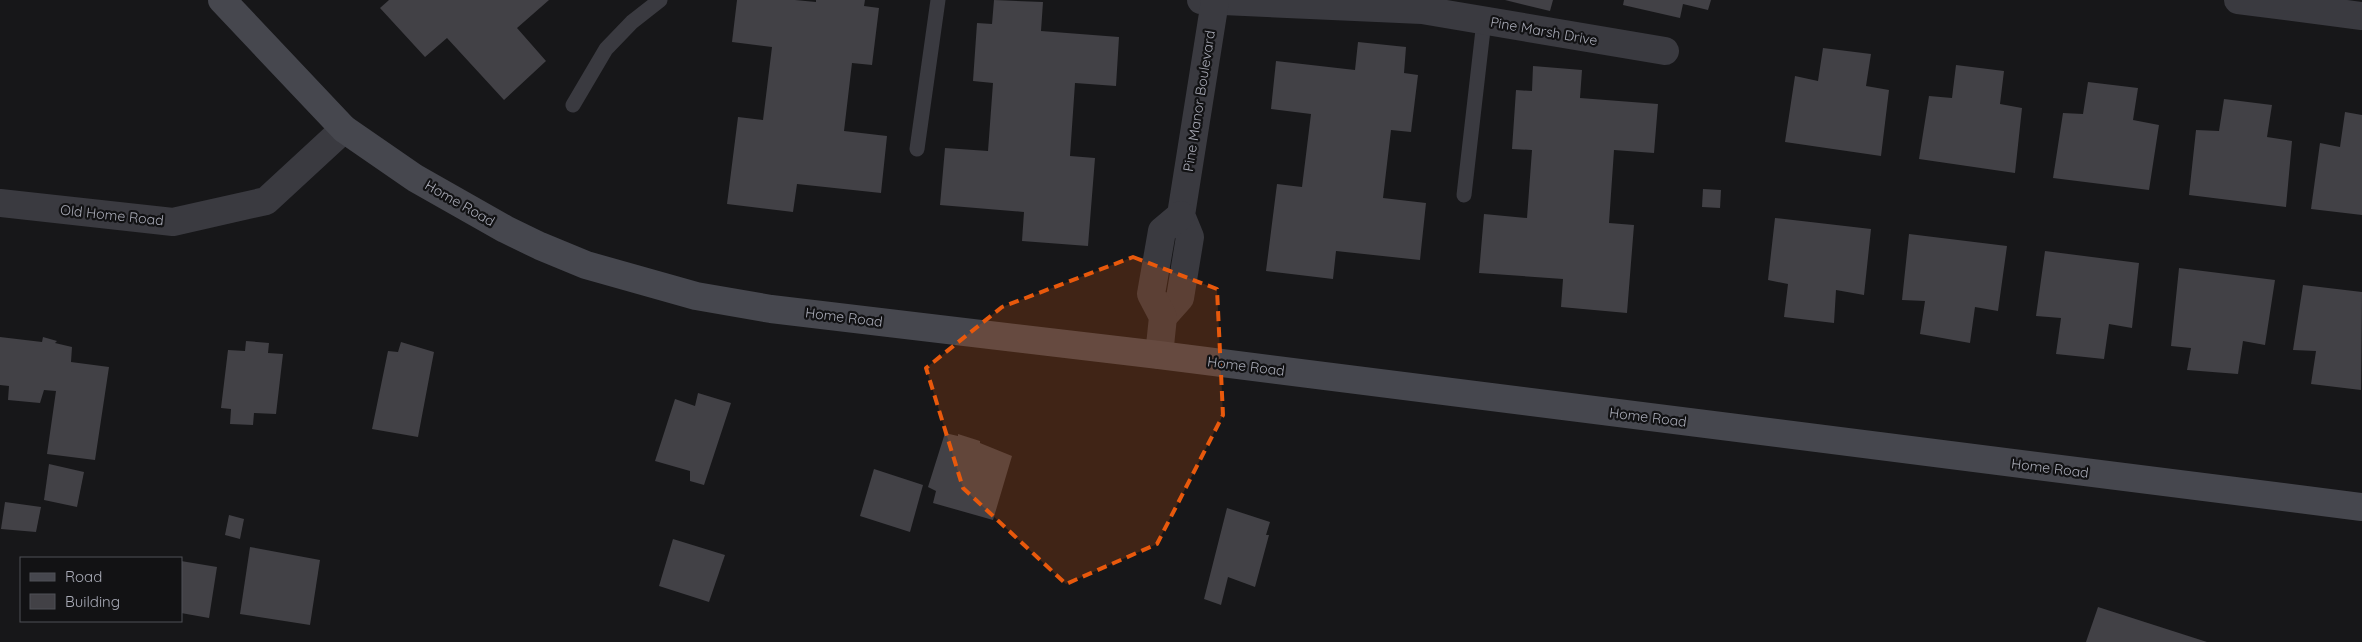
<svg xmlns="http://www.w3.org/2000/svg" width="2362" height="642" font-family="Quicksand,sans-serif">
	<style>
		.building { fill: #424146 }
		.lines { fill: none; stroke-linecap: round; stroke-linejoin: round }
		.lane { stroke: #3a3a40; stroke-width: 15 }
		.street { stroke: #3a3a40; stroke-width: 28 }
		.secondary { stroke: #46474e; stroke-width: 28 }
		.marked { fill: #e8590c; fill-opacity: 0.2; stroke: #e8590c; stroke-width: 4; stroke-dasharray: 10 6; stroke-linejoin: round }
		.labels { text-anchor: middle; dominant-baseline: central; stroke-width: 4.5; stroke-linejoin: round; paint-order: stroke }
		.street-label { font-size: 14px; fill: #aaacb8; stroke: #121214 }
	</style>
	<rect width="100%" height="100%" fill="#171719"/>
	<g class="building">
		<path d="M389,0H549L517,28L546,61L504,100L447,38L425,57L380,8Z"/>
		<path d="M737,0H795L816,2V0H865L864,6L879,8L872,65L852,63L844,131L887,136L881,193L797,184L793,212L727,204L738,117L763,120L772,47L732,42Z"/>
		<path d="M994,0L1043,2L1041,31L1119,37L1116,86L1075,83L1070,156L1095,158L1088,246L1022,241L1024,212L940,205L945,148L988,151L993,83L973,81L977,23L992,24Z"/>
		<path d="M1505,0H1553L1550,11Z"/>
		<path d="M1624,0H1711L1708,10L1683,4L1680,18L1623,5Z"/>
		<path d="M1358,42L1406,47L1404,73L1418,75L1411,132L1391,130L1383,198L1426,203L1420,260L1336,251L1333,279L1266,271L1277,184L1302,187L1311,114L1271,109L1276,61L1355,70Z"/>
		<path d="M1823,48L1871,54L1866,86L1889,90L1881,156L1785,142L1795,76L1818,81Z"/>
		<path d="M1956,65L2004,71L2000,104L2022,108L2015,173L1919,159L1929,96L1952,98Z"/>
		<path d="M1533,66L1582,70L1580,98L1658,104L1654,153L1614,150L1609,223L1634,225L1627,313L1561,307L1563,279L1479,273L1484,214L1527,218L1532,150L1512,149L1516,90L1532,91Z"/>
		<path d="M2088,82L2138,88L2133,120L2159,125L2149,190L2053,178L2063,113L2083,114Z"/>
		<path d="M2224,99L2272,105L2267,137L2292,141L2286,207L2189,195L2196,130L2219,131Z"/>
		<path d="M2345,112L2362,115V215L2311,209L2320,143L2340,147Z"/>
		<path d="M1703,189L1721,190L1720,208L1702,207Z"/>
		<path d="M1775,218L1871,229L1864,295L1836,290L1834,323L1784,317L1788,284L1768,280Z"/>
		<path d="M1909,234L2007,246L1998,311L1975,307L1970,343L1920,334L1925,301L1902,300Z"/>
		<path d="M2045,251L2139,263L2132,328L2109,324L2104,359L2056,354L2061,318L2036,316Z"/>
		<path d="M2179,268L2275,280L2265,345L2243,341L2238,374L2187,370L2191,348L2171,346Z"/>
		<path d="M2303,285L2362,292L2361,390L2311,384L2316,351L2293,350Z"/>
		<path d="M0,337L42,342L43,337L57,341L55,343L72,347L71,362L109,367L95,460L47,454L56,391L44,390L40,403L8,400L9,386L0,385Z"/>
		<path d="M246,341L269,343L268,353L283,354L276,414L254,413L253,425L230,424L231,409L221,408L228,350L245,351Z"/>
		<path d="M401,342L434,352L418,437L372,429L388,351L398,352Z"/>
		<path d="M698,393L731,403L704,485L690,481V471L655,461L675,399L695,406Z"/>
		<path d="M945,433L958,436V434L980,441V443L1012,456L993,520L933,503L936,491L928,487Z"/>
		<path d="M49,464L84,472L77,507L44,500Z"/>
		<path d="M874,469L923,485L910,532L860,516Z"/>
		<path d="M5,502L41,507L36,532L1,529Z"/>
		<path d="M1227,508L1270,522L1266,535H1269L1255,587L1228,577L1221,605L1204,599Z"/>
		<path d="M229,515L244,519L240,539L225,535Z"/>
		<path d="M673,539L725,555L709,602L659,586Z"/>
		<path d="M250,547L320,560L310,625L240,614Z"/>
		<path d="M181,561L217,567L209,618L181,613Z"/>
		<path d="M2098,607L2207,642H2086Z"/>
	</g>
	<g class="lines">
		<g class="lane">
			<path d="M573,105L606,49L632,22L660,0"/>
			<path d="M917,149L938,0"/>
			<path d="M1464,195L1484,21"/>
		</g>
		<g class="street">
			<path d="M1201,0L1422,10L1665,51"/>
			<path d="M2238,0L2362,16"/>
			<path d="M0,203L173,222L266,201L344,129"/>
			<path d="M1163,317L1180,298L1190,237L1181,215L1215,1"/>
			<path d="M1159,355L1163,317L1151,294L1162,231L1181,215"/>
		</g>
		<path class="secondary" d="M222,0L344,129L415,178L505,229L540,246L586,265L696,296L771,309L1159,355L2362,507"/>
	</g>
	<path class="marked" d="M1133,257L1217,289L1223,415L1157,544L1066,584L963,488L926,368L1002,307Z"/>
	<g class="labels">
		<g class="street-label">
			<text transform="translate(1544 31) rotate(10)">Pine Marsh Drive</text>
			<text transform="translate(1199 101) rotate(-81)">Pine Manor Boulevard</text>
			<text transform="translate(460 203) rotate(30)">Home Road</text>
			<text transform="translate(112 215) rotate(6)">Old Home Road</text>
			<text transform="translate(844 317) rotate(7)">Home Road</text>
			<text transform="translate(1246 366) rotate(7)">Home Road</text>
			<text transform="translate(1648 417) rotate(7)">Home Road</text>
			<text transform="translate(2050 468) rotate(7)">Home Road</text>
		</g>
	</g>
	<rect x="20" y="557" width="162" height="65" fill="#121214" stroke="#4f5056"/>
	<rect x="30" y="573" width="25" height="8" fill="#46474e" stroke="#4f5056"/>
	<text x="65" y="582" font-size="15" fill="#aaacb8">Road</text>
	<rect x="30" y="594" width="25" height="15" fill="#424146" stroke="#4f5056"/>
	<text x="65" y="607" font-size="15" fill="#aaacb8">Building</text>
</svg>
